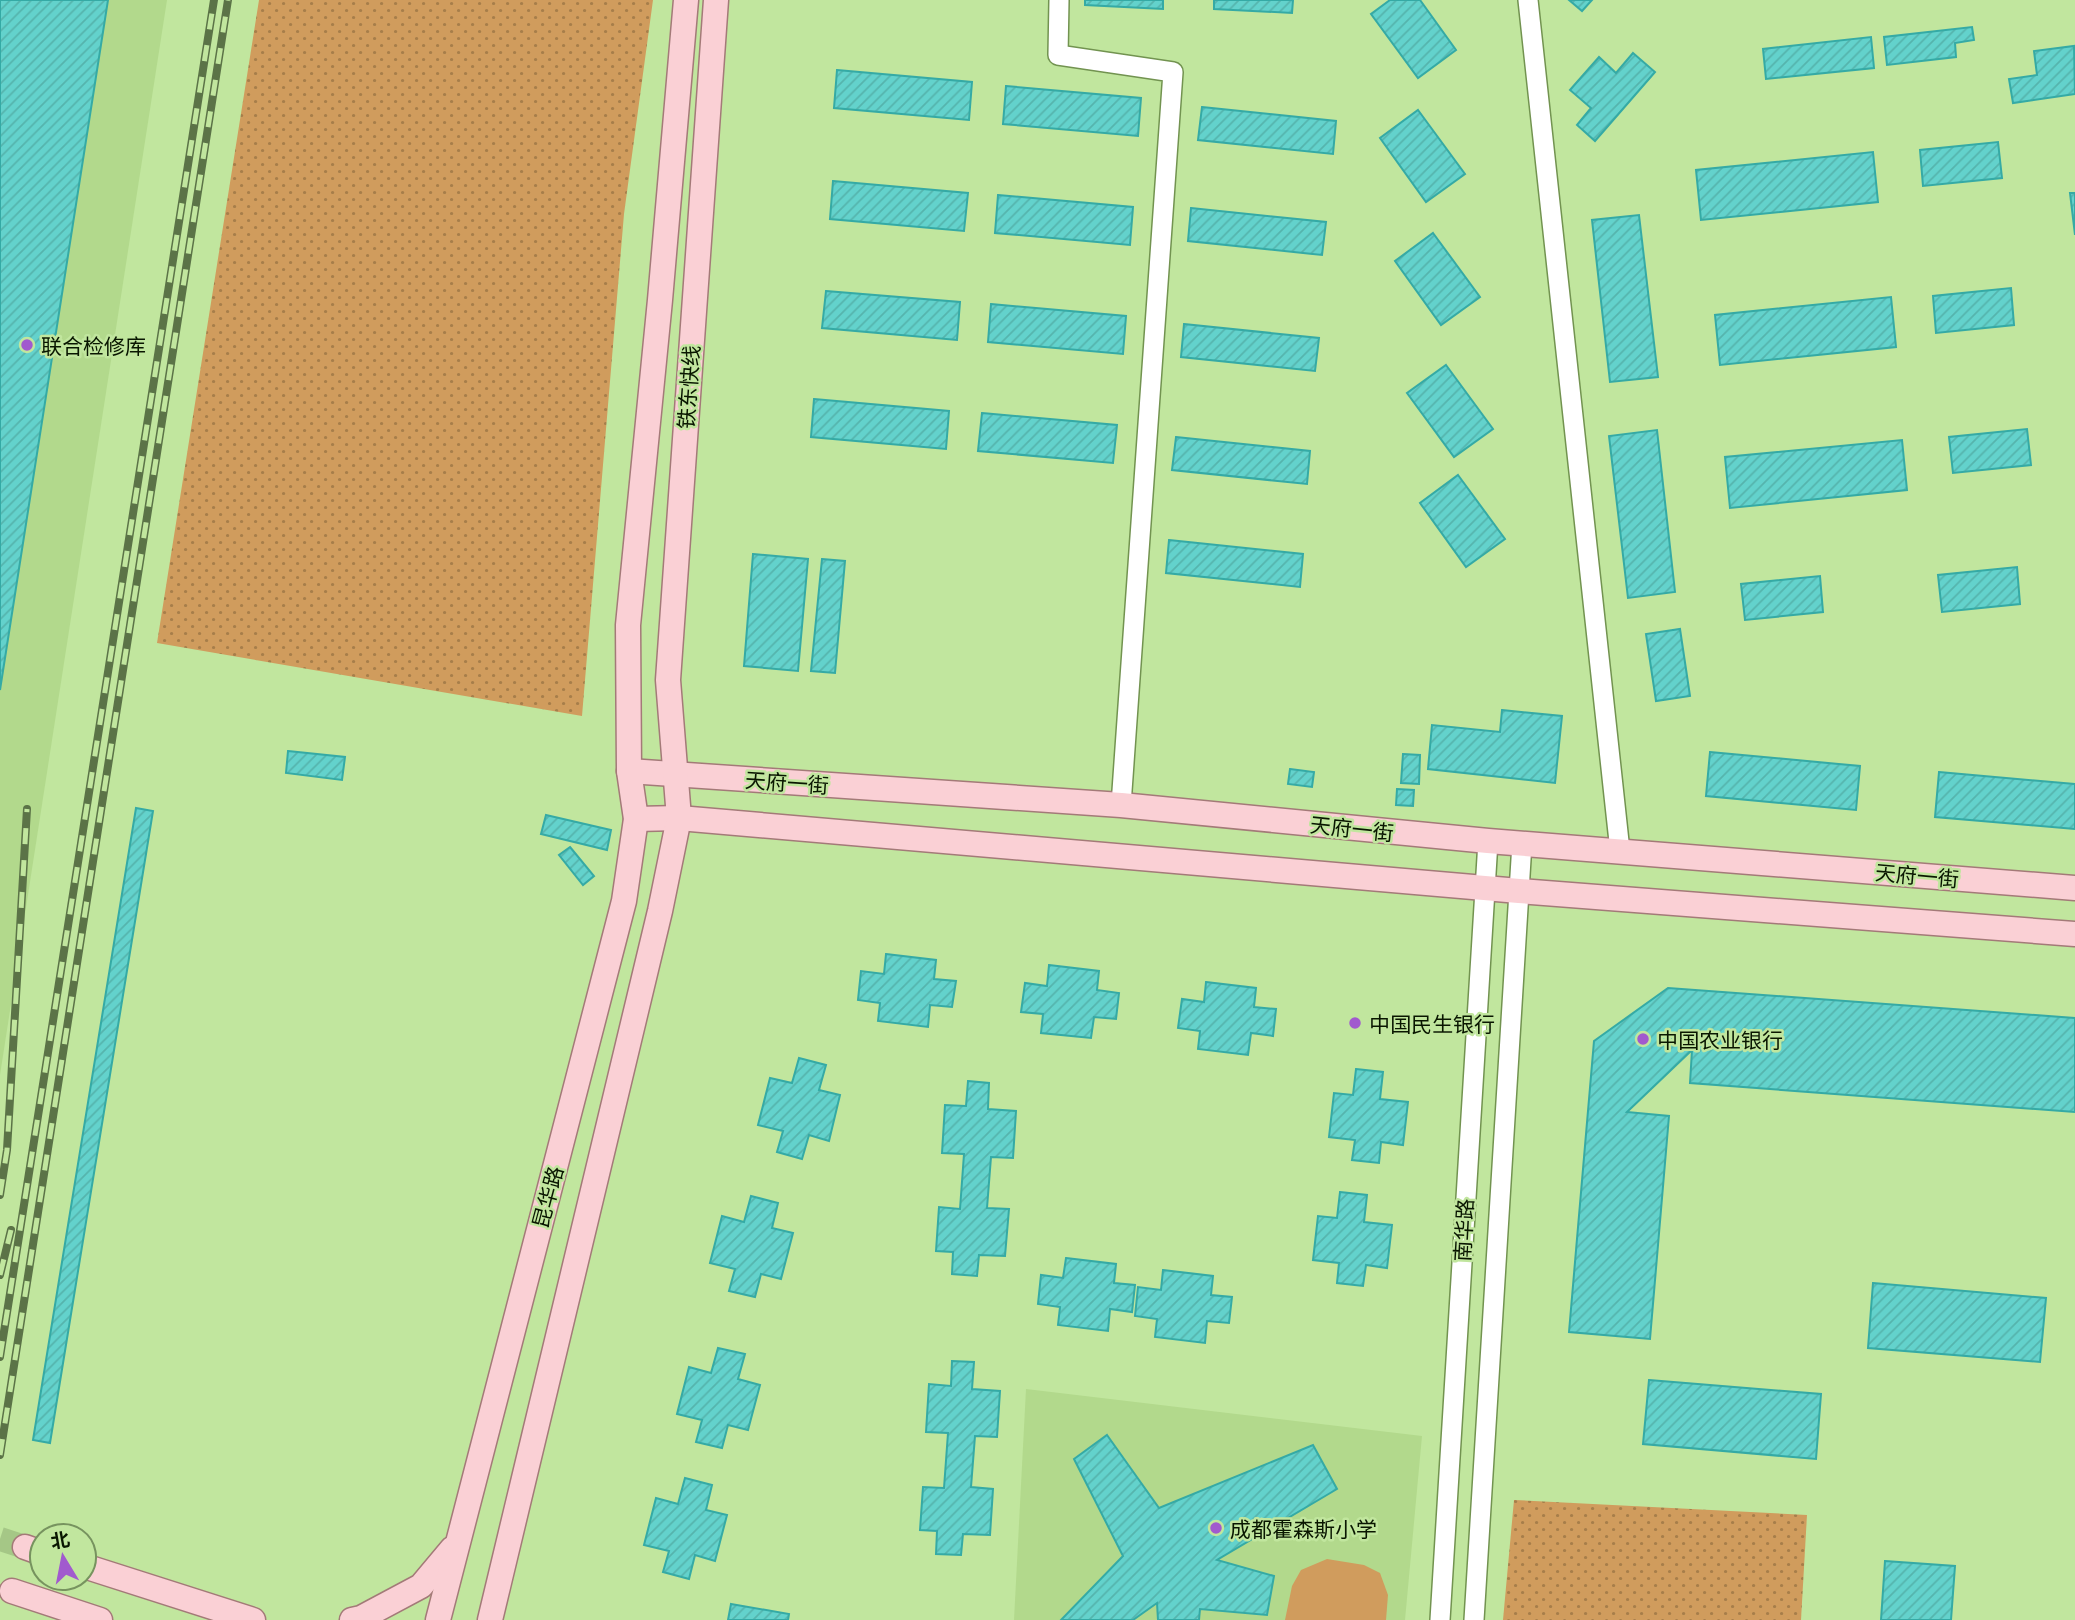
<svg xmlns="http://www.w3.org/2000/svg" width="2075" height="1620" font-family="'Exo 2','Noto Sans SC',sans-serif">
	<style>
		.built { fill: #b2d98c }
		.grass { fill: #d09c5d }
		.park { fill: url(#park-dots) }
		.building { fill: url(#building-hatch); stroke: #35aaa5; stroke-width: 2 }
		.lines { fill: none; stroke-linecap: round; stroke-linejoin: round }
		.major-tunnel { stroke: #a5c786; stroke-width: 24; stroke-dasharray: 24 12; stroke-linecap: butt }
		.minor-casing { stroke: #729350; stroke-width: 22 }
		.major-casing { stroke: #a37a78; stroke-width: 27 }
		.minor { stroke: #fff; stroke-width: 19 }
		.major { stroke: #fad0d5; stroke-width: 24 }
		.rail-casing { stroke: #5b7347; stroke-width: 8 }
		.rail { stroke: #c1e69e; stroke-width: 5; stroke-dasharray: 16; stroke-linecap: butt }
		.poi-dot { fill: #a15ace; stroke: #c1e69e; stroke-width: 2.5 }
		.labels { text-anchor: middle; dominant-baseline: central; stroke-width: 5; stroke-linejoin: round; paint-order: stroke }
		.poi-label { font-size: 21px; fill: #091600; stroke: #c1e69e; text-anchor: start }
		.street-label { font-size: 21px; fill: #091600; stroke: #c1e69e }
	</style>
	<defs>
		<pattern id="park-dots" width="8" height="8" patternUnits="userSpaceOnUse" patternTransform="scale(1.75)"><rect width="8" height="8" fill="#d09c5d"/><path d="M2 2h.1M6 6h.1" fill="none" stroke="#a77e4a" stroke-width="1.8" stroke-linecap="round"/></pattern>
		<pattern id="building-hatch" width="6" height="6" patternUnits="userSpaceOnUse" patternTransform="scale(1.75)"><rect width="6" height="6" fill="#63d2cc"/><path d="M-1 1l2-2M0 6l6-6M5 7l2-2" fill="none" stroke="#55b4ad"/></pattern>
	</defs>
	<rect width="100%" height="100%" fill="#c1e69e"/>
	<g class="built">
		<path d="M0,0H167L0,1075Z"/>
		<path d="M1026,1389L1422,1436L1405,1620H1014Z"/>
	</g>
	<path class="grass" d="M1327,1559L1364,1565L1380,1573L1388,1595L1386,1620H1285L1292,1586L1301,1570Z"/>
	<g class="park">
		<path d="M259,0H653L624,214L582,716L157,643Z"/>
		<path d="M1514,1500L1807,1515L1801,1620H1503Z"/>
	</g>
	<g class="building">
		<path d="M0,0H108L0,690Z"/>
		<path d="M1085,0H1163V9L1085,5Z"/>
		<path d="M1214,0H1293L1292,13L1214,9Z"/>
		<path d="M1390,0H1420L1456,50L1418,78L1371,14Z"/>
		<path d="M1569,0H1592L1582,11Z"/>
		<path d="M1972,27L1974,40L1955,43L1956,57L1887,65L1884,37Z"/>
		<path d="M1871,37L1874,68L1766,79L1763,49Z"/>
		<path d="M2074,46L2075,94L2013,103L2009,79L2037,75L2034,51Z"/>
		<path d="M1633,53L1655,72L1595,141L1577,125L1591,108L1570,90L1599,57L1616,73Z"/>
		<path d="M837,70L972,82L969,120L834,108Z"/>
		<path d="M1006,86L1141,98L1138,136L1003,124Z"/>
		<path d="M1202,107L1336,121L1333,154L1198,140Z"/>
		<path d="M1418,110L1465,174L1426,202L1380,138Z"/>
		<path d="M1998,142L2002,178L1923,186L1920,150Z"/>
		<path d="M1873,152L1878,202L1701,220L1696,170Z"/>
		<path d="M833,181L968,193L964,231L830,219Z"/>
		<path d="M2070,193H2075V235Z"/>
		<path d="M998,195L1133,207L1130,245L995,233Z"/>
		<path d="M1191,208L1326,222L1322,255L1188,241Z"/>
		<path d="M1639,215L1658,377L1610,382L1592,220Z"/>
		<path d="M1433,233L1480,297L1441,325L1395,261Z"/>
		<path d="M2011,288L2014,325L1936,333L1933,296Z"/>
		<path d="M826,291L960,302L957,340L822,328Z"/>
		<path d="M1891,297L1896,347L1720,365L1715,315Z"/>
		<path d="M991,304L1126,316L1123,354L988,342Z"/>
		<path d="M1184,324L1319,338L1315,371L1181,357Z"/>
		<path d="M1446,365L1493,429L1454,457L1407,393Z"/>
		<path d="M814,399L949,411L946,449L811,437Z"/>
		<path d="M982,413L1117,425L1113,463L978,451Z"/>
		<path d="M2027,429L2031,465L1953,473L1949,437Z"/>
		<path d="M1657,430L1675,592L1628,598L1609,436Z"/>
		<path d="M1176,437L1310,451L1307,484L1172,470Z"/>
		<path d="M1902,440L1907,490L1730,508L1725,457Z"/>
		<path d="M1458,475L1505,539L1466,567L1420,503Z"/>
		<path d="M1169,540L1303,554L1300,587L1166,573Z"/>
		<path d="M753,554L808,559L798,671L744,666Z"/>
		<path d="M822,559L845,561L835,673L811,671Z"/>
		<path d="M2017,567L2020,604L1942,612L1938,575Z"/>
		<path d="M1820,576L1823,612L1745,620L1741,584Z"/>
		<path d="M1680,629L1690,696L1656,701L1646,634Z"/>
		<path d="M1502,710L1562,716L1555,783L1428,769L1432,725L1500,732Z"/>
		<path d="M288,751L345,757L342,780L286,773Z"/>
		<path d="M1710,752L1860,766L1856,810L1706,796Z"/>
		<path d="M1403,754L1420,755L1419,784L1401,783Z"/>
		<path d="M1290,769L1314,772L1312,787L1288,784Z"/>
		<path d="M1939,772L2075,784V829L1935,817Z"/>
		<path d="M1397,789L1414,790L1413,806L1396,805Z"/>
		<path d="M136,808L153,811L50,1443L33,1440Z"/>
		<path d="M546,815L611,830L607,850L541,834Z"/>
		<path d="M570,847L594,876L583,885L559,855Z"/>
		<path d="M886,954L936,960L934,979L956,981L952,1007L930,1005L928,1027L878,1021L880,1003L858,1000L861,971L884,974Z"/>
		<path d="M1049,965L1099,971L1097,990L1119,993L1116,1019L1094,1017L1091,1038L1041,1033L1043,1014L1021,1012L1025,983L1047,986Z"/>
		<path d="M1206,982L1256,988L1254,1007L1276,1009L1273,1036L1251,1033L1248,1055L1198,1049L1200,1031L1178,1028L1182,999L1204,1002Z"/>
		<path d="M1668,988L2075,1018V1112L1690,1083L1692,1050L1627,1112L1669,1116L1650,1339L1569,1332L1594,1041Z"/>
		<path d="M799,1058L826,1065L819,1090L840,1095L829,1141L809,1135L802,1159L777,1152L783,1131L758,1125L770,1078L792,1083Z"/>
		<path d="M1356,1069L1383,1072L1380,1099L1408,1102L1403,1145L1381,1142L1379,1163L1352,1160L1355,1140L1329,1137L1334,1093L1353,1095Z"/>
		<path d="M968,1081L989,1083L988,1109L1016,1111L1013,1158L991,1157L987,1208L1009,1209L1005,1256L979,1255L977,1276L952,1274L953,1252L936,1251L939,1207L960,1209L964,1154L942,1153L945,1105L966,1106Z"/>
		<path d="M1340,1192L1367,1195L1364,1222L1392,1225L1387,1268L1366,1265L1363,1286L1337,1283L1339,1263L1313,1260L1318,1216L1337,1218Z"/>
		<path d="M751,1196L778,1203L772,1228L793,1233L781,1279L761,1274L755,1297L729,1291L735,1269L710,1263L722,1216L744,1222Z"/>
		<path d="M1066,1258L1116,1264L1114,1283L1135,1285L1132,1312L1110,1309L1108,1331L1058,1325L1060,1307L1038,1304L1041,1275L1063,1278Z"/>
		<path d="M1163,1270L1213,1276L1211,1295L1232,1297L1229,1323L1207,1321L1205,1343L1155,1337L1157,1319L1135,1316L1138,1287L1161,1290Z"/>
		<path d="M1873,1283L2046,1298L2040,1362L1868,1348Z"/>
		<path d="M718,1348L745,1354L738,1379L760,1385L748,1430L728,1425L722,1448L696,1442L702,1420L677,1414L689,1367L711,1373Z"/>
		<path d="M952,1361L974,1362L972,1389L1000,1391L997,1437L975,1436L971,1487L993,1489L990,1535L963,1534L961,1555L936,1554L937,1531L920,1530L923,1487L944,1488L948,1433L926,1432L929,1384L951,1386Z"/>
		<path d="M1649,1380L1821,1394L1816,1459L1643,1444Z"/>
		<path d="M1107,1435L1159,1508L1313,1445L1337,1489L1217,1560L1274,1576L1267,1615L1200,1609L1199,1620H1158L1157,1603L1133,1620H1061L1123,1556L1074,1459Z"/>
		<path d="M685,1478L712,1485L706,1510L727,1515L715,1561L695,1555L689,1579L663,1572L669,1551L644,1545L656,1498L678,1504Z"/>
		<path d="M1885,1561L1955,1566L1951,1620H1881Z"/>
		<path d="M731,1604L789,1614L788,1620H728Z"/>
	</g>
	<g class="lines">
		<path class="major-tunnel" d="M0,1539L25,1547"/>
		<defs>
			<g id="minor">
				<path d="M1059,0L1058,55L1173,72L1121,805"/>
				<path d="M1528,0L1620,851"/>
				<path d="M1440,1620L1488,841"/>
				<path d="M1474,1620L1522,843"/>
			</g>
			<g id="major">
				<path d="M629,771L1121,805L1488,841L2075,888"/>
				<path d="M636,819L679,818L1519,891L2075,934"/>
				<path d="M25,1547L42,1553"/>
				<path d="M84,1566L253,1620"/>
				<path d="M12,1591L100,1620"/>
				<path d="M352,1620L361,1618L421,1586L452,1549"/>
				<path d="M438,1620L624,901L636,819L629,771L628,625L660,300L686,0"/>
				<path d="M490,1620L660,911L679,818L668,680L716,0"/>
			</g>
		</defs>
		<use href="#minor" class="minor-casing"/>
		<use href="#major" class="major-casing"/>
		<use href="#minor" class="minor"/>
		<use href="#major" class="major"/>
		<defs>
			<g id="rail">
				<path d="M0,1195L7,1150L27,809"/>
				<path d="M0,1275L11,1230"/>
				<path d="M0,1357L214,0"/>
				<path d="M0,1455L228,0"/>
			</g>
		</defs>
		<use href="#rail" class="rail-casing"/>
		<use href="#rail" class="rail"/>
	</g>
	<g class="poi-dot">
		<circle cx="27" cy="345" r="7"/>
		<circle cx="1355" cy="1023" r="7"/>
		<circle cx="1643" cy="1039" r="7"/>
		<circle cx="1216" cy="1528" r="7"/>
	</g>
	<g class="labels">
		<g class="poi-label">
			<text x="41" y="345">联合检修库</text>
			<text x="1369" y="1023">中国民生银行</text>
			<text x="1657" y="1039">中国农业银行</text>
			<text x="1230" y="1528">成都霍森斯小学</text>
		</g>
		<g class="street-label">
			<text transform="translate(688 387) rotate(-86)">铁东快线</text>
			<text transform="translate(787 782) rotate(4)">天府一街</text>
			<text transform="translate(1352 828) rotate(6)">天府一街</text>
			<text transform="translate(1917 875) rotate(5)">天府一街</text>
			<text transform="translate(547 1197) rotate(-75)">昆华路</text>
			<text transform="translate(1463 1230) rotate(-87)">南华路</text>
		</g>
	</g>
	<g transform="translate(63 1557) rotate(350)"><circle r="33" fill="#c1e69e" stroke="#77935f" stroke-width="2"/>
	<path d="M0-5L12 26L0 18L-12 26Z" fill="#a15ace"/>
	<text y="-10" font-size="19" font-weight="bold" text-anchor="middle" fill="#091600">北</text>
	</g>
</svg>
